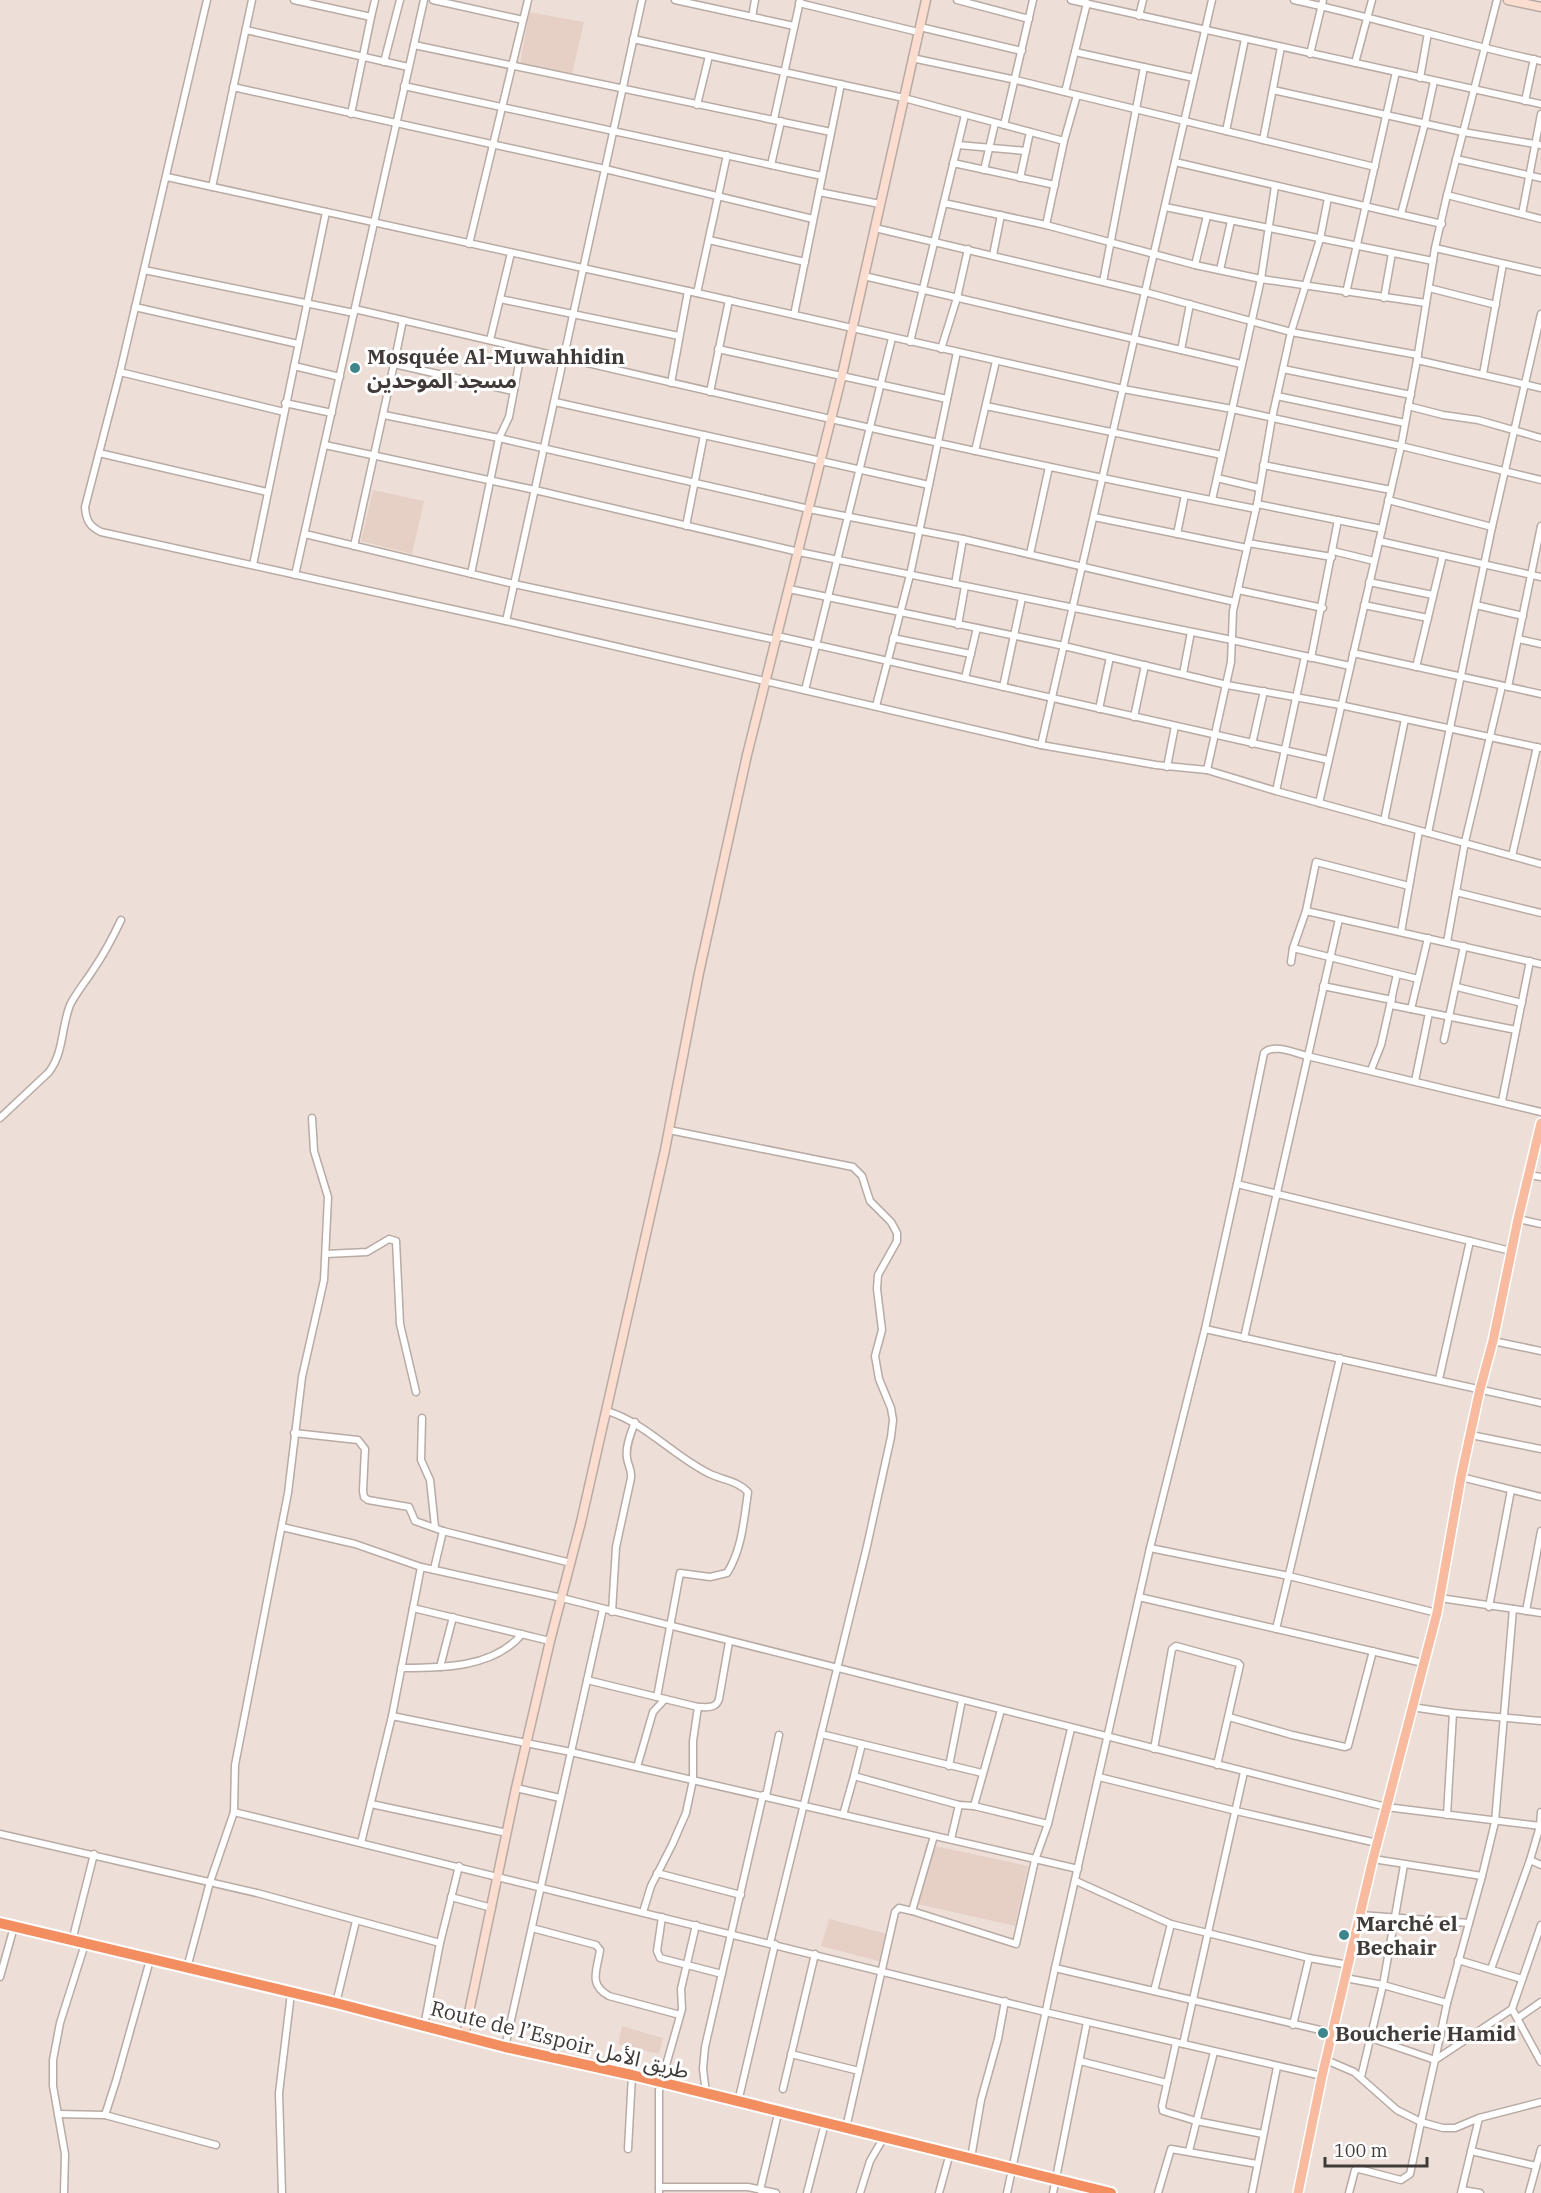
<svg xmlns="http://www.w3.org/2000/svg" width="1541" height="2193" font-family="'IBM Plex Serif','Noto Sans Arabic',serif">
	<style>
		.built { fill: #e6d0c6 }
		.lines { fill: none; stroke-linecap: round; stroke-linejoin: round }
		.street-casing { stroke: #b8aaa4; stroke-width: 9 }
		.secondary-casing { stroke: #b8aaa4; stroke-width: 11 }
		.primary-casing { stroke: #fff; stroke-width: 12 }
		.highway-casing { stroke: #fff; stroke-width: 14 }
		.street { stroke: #fff; stroke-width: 6 }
		.secondary { stroke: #fbddcf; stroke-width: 8 }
		.primary { stroke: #f8bba0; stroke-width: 9 }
		.highway { stroke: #f38e60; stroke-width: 10 }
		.poi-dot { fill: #3d858c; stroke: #fff; stroke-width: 2 }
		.labels { text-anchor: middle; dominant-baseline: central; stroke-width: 6; stroke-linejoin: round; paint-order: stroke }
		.poi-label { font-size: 21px; font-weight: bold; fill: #403a38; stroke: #fff; text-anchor: start }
		.street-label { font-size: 21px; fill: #403a38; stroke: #fff }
	</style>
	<rect width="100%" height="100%" fill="#eddfd8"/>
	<g class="built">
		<path d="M529,12L584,22L572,74L520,64Z"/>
		<path d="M373,490L424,501L412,554L361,541Z"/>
		<path d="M926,1844L1028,1866L1015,1926L913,1903Z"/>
		<path d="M829,1919L887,1934L882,1962L821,1946Z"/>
		<path d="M622,2026L663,2038L659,2054L618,2044Z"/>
	</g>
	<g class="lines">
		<defs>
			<g id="street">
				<path d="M207,0L120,372L85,507C86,520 89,526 101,532L506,621L1041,745L1156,765L1207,770L1276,791L1541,864"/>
				<path d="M294,0L371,17L375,0"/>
				<path d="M433,0L523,20"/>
				<path d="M675,0L794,26"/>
				<path d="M957,0L1029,19"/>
				<path d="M1071,0L1541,104"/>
				<path d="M1294,0C1377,18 1458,43 1541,61"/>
				<path d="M799,3L918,32"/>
				<path d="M1139,16L1143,0"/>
				<path d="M752,17L755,0"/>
				<path d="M920,27L1022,51"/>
				<path d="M246,30L408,67"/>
				<path d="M633,39L904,98L1064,141"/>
				<path d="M414,45L831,132"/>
				<path d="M1075,52L1194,78"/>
				<path d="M1310,54L1323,0"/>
				<path d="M912,58L1016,80L1077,95"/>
				<path d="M384,62L400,0"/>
				<path d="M1355,63L1372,0"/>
				<path d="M1420,78L1428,33"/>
				<path d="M404,86L822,176"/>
				<path d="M233,87L605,169L813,219"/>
				<path d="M1273,90L1463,132L1541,145"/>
				<path d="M1065,92L1087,3"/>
				<path d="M1525,101L1534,59"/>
				<path d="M697,105L709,56"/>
				<path d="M351,114L371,17"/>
				<path d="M774,119L800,1"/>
				<path d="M1004,125L1033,0"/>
				<path d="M1226,131L1245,39"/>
				<path d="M1263,140L1281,47"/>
				<path d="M958,145L1026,151"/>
				<path d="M1456,159L1541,178"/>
				<path d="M1175,162L1442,224"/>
				<path d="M953,163L1055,185"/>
				<path d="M771,165L781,121"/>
				<path d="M984,170L995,123"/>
				<path d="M167,177L697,293L1123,389L1232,409L1401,446L1541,480"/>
				<path d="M1020,178L1030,132"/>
				<path d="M212,187L252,0"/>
				<path d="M819,192L880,204"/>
				<path d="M1447,195L1541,219"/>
				<path d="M944,203L1046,225L1195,265L1261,279L1426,303"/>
				<path d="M1165,207L1433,261"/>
				<path d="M1401,214L1425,123L1434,81"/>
				<path d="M1522,214L1541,114"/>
				<path d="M1046,225L1064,141L1077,95L1375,167"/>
				<path d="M875,228L1145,292L1291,332L1418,355"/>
				<path d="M709,240L805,262"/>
				<path d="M469,244L528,0"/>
				<path d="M1435,248L1541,272"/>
				<path d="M993,255L1001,215"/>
				<path d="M1195,265L1207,216"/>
				<path d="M144,270L354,313"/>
				<path d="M1220,270L1231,221"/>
				<path d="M864,276L1241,364"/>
				<path d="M1103,282L1144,67"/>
				<path d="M1429,288L1496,305"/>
				<path d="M697,293L727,155"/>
				<path d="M1346,293L1396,72"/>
				<path d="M1384,298L1392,253"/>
				<path d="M500,299L679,336"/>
				<path d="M135,307L298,344"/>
				<path d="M355,309C655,379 954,450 1256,509"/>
				<path d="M794,315L841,84"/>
				<path d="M403,320L394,364L513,391"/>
				<path d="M490,340L511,253"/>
				<path d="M910,342L965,115"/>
				<path d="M718,349L947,399"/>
				<path d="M941,349L957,298L968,249"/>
				<path d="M1181,350L1190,304"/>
				<path d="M1417,360L1541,388"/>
				<path d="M294,366L340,377"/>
				<path d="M1283,369L1411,395"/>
				<path d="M120,372L284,412"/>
				<path d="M1483,374L1503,264"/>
				<path d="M671,383L688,291"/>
				<path d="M710,392L729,300"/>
				<path d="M1277,396L1405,423"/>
				<path d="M555,402L929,485"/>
				<path d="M285,403L332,413"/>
				<path d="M986,406L1222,455"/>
				<path d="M1408,406L1443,415L1478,420L1541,438"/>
				<path d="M384,415L499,438L809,509L963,539L1235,602"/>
				<path d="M325,445L535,490L799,552L1232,640L1350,666"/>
				<path d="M975,451L996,361"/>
				<path d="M99,453L267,492"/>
				<path d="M1263,465L1391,490"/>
				<path d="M1217,478L1259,488"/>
				<path d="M1212,500L1261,279L1275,186"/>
				<path d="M1388,500L1492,527"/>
				<path d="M1257,504L1382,529"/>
				<path d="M1094,517L1247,548"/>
				<path d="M686,526L704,435"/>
				<path d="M305,534L514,584L776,640"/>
				<path d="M1177,534L1185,495"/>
				<path d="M1379,541L1541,577"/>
				<path d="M1248,543L1332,557"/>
				<path d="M354,546L394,364"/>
				<path d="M1333,551L1374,561"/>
				<path d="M1030,554L1049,467"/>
				<path d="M253,565L326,212"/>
				<path d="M471,574L499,438L509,417L522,348"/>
				<path d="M295,575L424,0"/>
				<path d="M1369,582L1433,595"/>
				<path d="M955,584L963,539"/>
				<path d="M789,589L1064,646L1227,685L1340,705L1541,748"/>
				<path d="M1238,590L1323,608"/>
				<path d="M1364,605L1428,618"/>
				<path d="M1476,605L1523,616"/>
				<path d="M506,621L642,0"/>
				<path d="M958,625L965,586"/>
				<path d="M777,636L1328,760"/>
				<path d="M893,638L971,654"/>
				<path d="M1518,639L1541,644"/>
				<path d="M1353,653L1541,694"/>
				<path d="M1311,658L1338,520"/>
				<path d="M1416,667L1443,555"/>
				<path d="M1183,674L1191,632"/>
				<path d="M965,678L977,628"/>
				<path d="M1003,687L1022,598"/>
				<path d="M1508,687L1541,526"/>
				<path d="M805,690L892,338"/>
				<path d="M876,706L910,575L957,352"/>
				<path d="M1099,709L1110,657"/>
				<path d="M1134,717L1145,665"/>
				<path d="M1252,744L1264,691"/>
				<path d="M1041,745L1212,0"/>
				<path d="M1167,767L1175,726"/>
				<path d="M1207,770L1231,662L1233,611L1257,504L1272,418L1291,332L1320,239L1328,198"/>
				<path d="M1276,791L1305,656"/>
				<path d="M1319,803L1401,446L1417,360L1435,248L1447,195L1497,0"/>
				<path d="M1384,821L1405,719"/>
				<path d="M1428,833L1492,527L1541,314"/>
				<path d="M1512,856L1537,747"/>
				<path d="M1456,892L1541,913"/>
				<path d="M1306,911L1541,964"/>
				<path d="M1401,932L1419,831"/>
				<path d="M1447,942L1465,842L1502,686"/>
				<path d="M1293,948L1418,979"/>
				<path d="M1291,962L1293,948L1306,911L1316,862L1409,886"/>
				<path d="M1323,986L1392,1000"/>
				<path d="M1457,987L1522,1003"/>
				<path d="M1391,1005L1516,1030"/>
				<path d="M1411,1009L1428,938"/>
				<path d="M1444,1040L1464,946"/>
				<path d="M1371,1070L1381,1045L1397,974"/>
				<path d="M1415,1081L1429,1013"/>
				<path d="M1502,1101L1530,961"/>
				<path d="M0,1118L49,1072C64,1052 61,1028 70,1005C76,993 86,981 93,970C104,954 113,937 121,920"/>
				<path d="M669,1130L853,1167L862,1176L870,1201L891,1222L897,1233V1241L878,1275L877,1289L882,1330L875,1356L879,1379L891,1408L893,1420L891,1437L867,1546L770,1943"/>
				<path d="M1530,1175L1541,1177"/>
				<path d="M1237,1184L1264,1053C1273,1043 1295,1053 1307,1056L1541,1112"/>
				<path d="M1518,1219L1541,1224"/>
				<path d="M326,1254L367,1252L389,1239L396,1241L400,1324L416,1392"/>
				<path d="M1205,1329L1237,1184L1511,1251"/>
				<path d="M1244,1338L1339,919"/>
				<path d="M1493,1341L1541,1351"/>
				<path d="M1439,1379L1470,1241"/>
				<path d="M607,1411C646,1423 673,1456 710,1474C723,1480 738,1481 748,1492C744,1519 742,1550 727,1573L710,1577L680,1573L657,1697"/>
				<path d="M422,1418L421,1460L430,1480L435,1527"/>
				<path d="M294,1433L358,1440L365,1449L363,1491L364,1497L368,1500L409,1507L415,1521L443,1531L571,1563"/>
				<path d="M1471,1435L1541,1449"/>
				<path d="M1461,1477L1541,1497"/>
				<path d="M282,1527L355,1544L421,1567"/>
				<path d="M1150,1548L1205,1329L1541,1403"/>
				<path d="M434,1569L443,1531"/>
				<path d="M1139,1597L1423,1663"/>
				<path d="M1440,1598L1541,1613"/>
				<path d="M1489,1607L1511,1490"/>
				<path d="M413,1608L550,1641"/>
				<path d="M1526,1611L1541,1531"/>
				<path d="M612,1612L616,1547L631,1478C632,1470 628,1466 627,1458C625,1447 631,1433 635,1422"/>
				<path d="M1276,1629L1340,1358"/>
				<path d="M440,1667L453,1617"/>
				<path d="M401,1668C442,1668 494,1668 522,1634"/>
				<path d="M587,1680L698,1707C707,1707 716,1709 719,1699L729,1642"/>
				<path d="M1411,1707L1453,1713L1541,1721"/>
				<path d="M392,1716L421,1567L562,1598L1386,1807L1541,1826"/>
				<path d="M1229,1717L1292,1735L1345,1747L1348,1746L1373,1651"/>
				<path d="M821,1734L982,1773"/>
				<path d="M862,1744L854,1776L959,1805L974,1806L1048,1824"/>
				<path d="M1154,1749L1172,1649L1176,1646L1238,1663L1240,1665L1217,1765"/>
				<path d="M949,1766L962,1700"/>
				<path d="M637,1767L653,1712L665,1699"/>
				<path d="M1099,1777L1236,1811L1377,1843"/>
				<path d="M516,1788L560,1798"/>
				<path d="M766,1796L779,1735"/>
				<path d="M371,1804L507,1833"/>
				<path d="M974,1806L1001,1710"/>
				<path d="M234,1812L1045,2012L1322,2076"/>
				<path d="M843,1815L854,1776"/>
				<path d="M1447,1815L1453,1713"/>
				<path d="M0,1834L257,1893L440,1943"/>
				<path d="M951,1839L959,1805"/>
				<path d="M361,1843L392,1716L571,1752L1078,1869"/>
				<path d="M1373,1859L1482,1876L1495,1822L1513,1609"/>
				<path d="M1530,1860L1541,1865"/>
				<path d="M657,1873L741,1895"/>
				<path d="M1076,1881L1171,1924L1309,1958L1349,1965"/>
				<path d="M451,1897L492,1908"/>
				<path d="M912,1911L934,1836"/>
				<path d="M643,1912L651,1886L672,1845L686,1813L693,1780V1741L698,1707"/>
				<path d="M1360,1915L1469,1923"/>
				<path d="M662,1917L657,1951L660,1958L722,1974"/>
				<path d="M1541,1925L1512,2009L1541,2062"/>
				<path d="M532,1928L596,1945L600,1950C597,1971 588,1984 609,1996L680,2015"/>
				<path d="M72,1941L94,1854"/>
				<path d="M1458,1960L1522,1979"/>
				<path d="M187,1968L210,1882L234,1812L235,1765L288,1493L302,1377L324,1280L328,1197L314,1151L312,1118"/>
				<path d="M1055,1968L1333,2033"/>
				<path d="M1491,1969L1530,1860L1540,1826L1541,1812"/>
				<path d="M0,1977L14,1927"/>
				<path d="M1345,1978L1383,1985L1404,1865"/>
				<path d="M1154,1991L1171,1924"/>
				<path d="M336,2003L356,1921"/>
				<path d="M1518,2018L1541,2002"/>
				<path d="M1293,2025L1309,1958"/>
				<path d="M424,2026L440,1943L459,1866"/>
				<path d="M1371,2038L1435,2060L1447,2003L1482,1876"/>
				<path d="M1176,2043L1162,2106L1163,2111L1196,2121L1263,2134"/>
				<path d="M1183,2044L1244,1772"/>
				<path d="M505,2047L603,1609"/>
				<path d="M791,2054L859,2071"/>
				<path d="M1326,2060L1354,2072L1397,2110L1421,2122L1435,2060L1512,2009"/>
				<path d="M1080,2061L1167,2083"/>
				<path d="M1361,2077L1383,1985L1447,2003"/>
				<path d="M783,2089L815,1954"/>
				<path d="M706,2093L703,2069L705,2047L763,1795"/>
				<path d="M738,2102L775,1944"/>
				<path d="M58,2114L105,2115L216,2145"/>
				<path d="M105,2115L116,2081L150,1960"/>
				<path d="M846,2128L895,1912L899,1908L912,1911L1016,1944L1035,1860L1048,1824L1071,1729"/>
				<path d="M628,2149L632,2075"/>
				<path d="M1189,2151L1214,2052"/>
				<path d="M1471,2151L1536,2166"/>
				<path d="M971,2158L981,2100L998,2039L1005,2001"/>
				<path d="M659,2187H748L776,2193"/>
				<path d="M760,2190L777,2118"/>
				<path d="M1462,2190L1480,2193"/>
				<path d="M64,2193L65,2154L53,2086V2060L60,2023L85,1944"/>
				<path d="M282,2193L279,2093L291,1993"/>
				<path d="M659,2193V2090L682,2009L681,1989L696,1925"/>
				<path d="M807,2193L825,2123"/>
				<path d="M860,2193L870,2161L884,2137"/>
				<path d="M939,2193L950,2153"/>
				<path d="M1007,2193L1055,1968L1150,1548L1289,1576L1437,1613"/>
				<path d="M1053,2193L1087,2022"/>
				<path d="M1158,2193L1171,2149L1257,2164"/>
				<path d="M1252,2193L1277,2067"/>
				<path d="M1349,2193L1355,2170L1359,2169L1401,2180L1410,2174L1421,2122L1443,2128H1455L1479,2118L1541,2102"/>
				<path d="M1461,2193L1479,2118"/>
				<path d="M1529,2193L1541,2149"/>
			</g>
			<g id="secondary">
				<path d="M1508,0L1541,7"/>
				<path d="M464,2036L516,1788L550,1641L581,1522L665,1150L699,973L747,755L842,375L926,0"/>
			</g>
			<path id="primary" d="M1298,2193L1322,2076L1373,1859L1437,1613L1461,1477L1480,1389L1493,1341L1518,1219L1541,1123"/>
			<path id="highway" d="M0,1923L336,2003L505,2047L632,2075L1111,2193"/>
		</defs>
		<use href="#street" class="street-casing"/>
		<use href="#secondary" class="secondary-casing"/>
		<use href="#primary" class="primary-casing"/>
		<use href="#highway" class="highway-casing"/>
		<use href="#street" class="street"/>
		<use href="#secondary" class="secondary"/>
		<use href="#primary" class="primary"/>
		<use href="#highway" class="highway"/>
	</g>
	<g class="poi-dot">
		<circle cx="355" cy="368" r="6"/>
		<circle cx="1344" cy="1935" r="6"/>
		<circle cx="1323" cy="2033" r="6"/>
	</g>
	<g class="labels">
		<g class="poi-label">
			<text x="367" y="356">Mosquée Al-Muwahhidin<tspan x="367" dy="24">مسجد الموحدين</tspan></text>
			<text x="1356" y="1923">Marché el<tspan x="1356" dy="24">Bechair</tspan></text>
			<text x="1335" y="2033">Boucherie Hamid</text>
		</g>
		<g class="street-label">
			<text transform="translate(560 2039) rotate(14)">Route de l’Espoir طريق الأمل</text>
		</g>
	</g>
	<path d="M1325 2157v9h102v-9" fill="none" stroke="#403a38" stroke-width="3"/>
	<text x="1334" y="2157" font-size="18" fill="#403a38" stroke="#ffffff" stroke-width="4.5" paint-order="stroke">100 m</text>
</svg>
